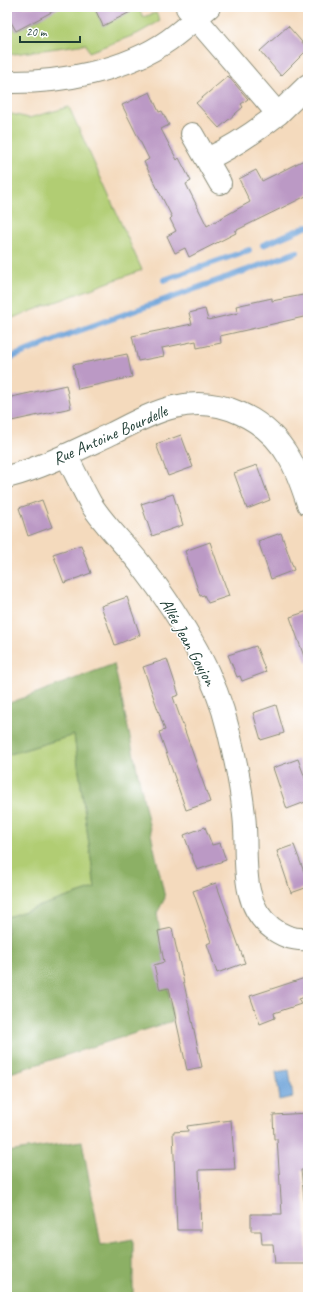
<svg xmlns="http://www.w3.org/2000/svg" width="315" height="1304" font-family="Caveat,sans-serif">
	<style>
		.green { fill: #b1cd73; stroke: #688554 }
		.forest { fill: #8cb065; stroke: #56764c }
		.water { fill: #6aa1d8; stroke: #446f86 }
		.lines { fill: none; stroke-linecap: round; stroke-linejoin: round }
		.stream { stroke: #6aa1d8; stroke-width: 6 }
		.building { fill: #bb99c5 }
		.minor-casing { stroke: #8a8c78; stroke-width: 24 }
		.minor { stroke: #fff; stroke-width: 22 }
		.labels { text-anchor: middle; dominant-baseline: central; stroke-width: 3; stroke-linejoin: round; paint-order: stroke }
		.street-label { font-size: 17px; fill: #1f3d34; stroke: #fff }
	</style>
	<rect width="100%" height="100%" fill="#fff"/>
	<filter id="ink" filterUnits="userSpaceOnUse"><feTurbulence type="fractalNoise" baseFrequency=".025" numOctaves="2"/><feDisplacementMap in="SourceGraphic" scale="8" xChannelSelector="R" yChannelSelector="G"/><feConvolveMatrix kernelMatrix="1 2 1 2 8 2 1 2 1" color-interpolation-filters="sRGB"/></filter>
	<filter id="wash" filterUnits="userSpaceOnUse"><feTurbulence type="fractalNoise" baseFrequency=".012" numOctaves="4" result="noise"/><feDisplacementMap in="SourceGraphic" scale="16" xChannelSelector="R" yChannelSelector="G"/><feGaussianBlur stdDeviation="0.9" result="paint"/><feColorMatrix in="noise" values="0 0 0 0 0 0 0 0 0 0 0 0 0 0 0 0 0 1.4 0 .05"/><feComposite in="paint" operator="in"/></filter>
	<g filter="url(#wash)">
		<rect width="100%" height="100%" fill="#f4dabd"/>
		<g class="green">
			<path d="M37,7H94L103,26L138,7L143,17L156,13L160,21L137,34L89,52L86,44L7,55V15L16,31L42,17Z"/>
			<path d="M69,107L142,270L7,320V113L29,118Z"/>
			<path d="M74,735L95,888L7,917V755Z"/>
		</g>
		<g class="forest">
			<path d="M114,664L165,898L157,913L173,1021L7,1074V917L95,888L74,735L7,755V704Z"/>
			<path d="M82,1141L101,1245L133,1239V1297H7V1152Z"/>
		</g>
		<path class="water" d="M289,1070L293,1097L280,1100L276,1072Z"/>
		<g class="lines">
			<g class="stream">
				<path d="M263,245L308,226"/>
				<path d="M164,280L249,250"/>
				<path d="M7,359L67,335L297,252"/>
			</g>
		</g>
		<g id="blocks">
			<g class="building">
				<path d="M7,7H61L16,31L7,15Z"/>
				<path d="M94,7H140L103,26Z"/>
				<path d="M288,26L308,49L281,76L260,51Z"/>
				<path d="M228,76L248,99L241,104L243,107L219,128L196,103Z"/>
				<path d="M150,92L159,112L162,111L169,125L161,129L177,160L179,158L191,181L186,184L207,226L250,202L239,179L256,170L262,181L308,158V195L235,231L236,233L189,257L185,248L175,253L167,236L176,231L170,219L172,217L144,162L149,159L122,105Z"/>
				<path d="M308,294V316L220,336L221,343L197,348L196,341L162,348L164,356L138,361L132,336L192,324L189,313L205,309L208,320L238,313L236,306L272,298V301Z"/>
				<path d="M127,354L132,377L78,389L73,365Z"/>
				<path d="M66,385L71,408L7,422V398Z"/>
				<path d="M181,435L193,467L168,476L156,444Z"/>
				<path d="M257,465L270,500L247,509L234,473Z"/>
				<path d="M173,494L183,525L152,536L141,504Z"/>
				<path d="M42,500L52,527L28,536L19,508Z"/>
				<path d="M281,533L294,570L271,579L258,541Z"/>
				<path d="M210,542L229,596L208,603L204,595L200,596L185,551Z"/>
				<path d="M81,545L91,573L64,583L53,554Z"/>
				<path d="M127,597L140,635L115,645L101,606Z"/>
				<path d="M308,611V661L306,662L290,617Z"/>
				<path d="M256,646L266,672L242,681L240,676L237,677L228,655Z"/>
				<path d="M167,659L179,695L173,697L210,802L186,810L159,732L165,730L143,667Z"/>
				<path d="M276,705L284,733L261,740L253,713Z"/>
				<path d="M298,759L308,786V801L287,809L273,768Z"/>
				<path d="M205,827L212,845L220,843L226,860L197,870L184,835Z"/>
				<path d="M294,845L304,872L308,871V887L291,893L277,851Z"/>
				<path d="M216,883L245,963L217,973L207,944L211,942L193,891Z"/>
				<path d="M172,928L202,1067L187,1070L169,988L160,990L154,965L164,962L158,931Z"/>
				<path d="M308,977V996L299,999L301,1004L274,1013L275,1018L260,1024L250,996Z"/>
				<path d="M308,1113V1170H301L305,1207L307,1264H275L273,1244H262L261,1231H251V1214H282L277,1139H274L273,1115Z"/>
				<path d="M231,1120L235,1169L199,1170L201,1230H177L173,1132L188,1131L187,1126Z"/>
			</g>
		</g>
	</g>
	<g filter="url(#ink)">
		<use href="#blocks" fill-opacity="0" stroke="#8a8c78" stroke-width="1"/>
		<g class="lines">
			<defs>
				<g id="minor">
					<path d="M187,8L278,114L308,85"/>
					<path d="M7,82C60,83 125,71 169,40C183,30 196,18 209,7"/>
					<path d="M192,134L220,183"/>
					<path d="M207,159C233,147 255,132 278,114"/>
					<path d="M66,455C75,472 82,488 91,504C105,526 125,544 141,565C178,613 214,669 228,729C235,757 241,786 244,815C249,853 237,902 272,928C283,937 294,940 308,939"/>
					<path d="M7,477C44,467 79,449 113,433C133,423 153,412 174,407C220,396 267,418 290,459C298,473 303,489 308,504"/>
				</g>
			</defs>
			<use href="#minor" class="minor-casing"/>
			<use href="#minor" class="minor"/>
		</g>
	</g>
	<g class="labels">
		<g class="street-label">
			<text transform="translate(110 435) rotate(-24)">Rue Antoine Bourdelle</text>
			<text transform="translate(188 642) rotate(61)">Allée Jean Goujon</text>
		</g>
	</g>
	<rect width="315" height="1304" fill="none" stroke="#fff" stroke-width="24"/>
	<path d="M20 36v6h60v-6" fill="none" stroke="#1f3d34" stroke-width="2"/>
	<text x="26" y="36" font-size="12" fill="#1f3d34" stroke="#ffffff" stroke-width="3" paint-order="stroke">20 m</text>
</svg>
